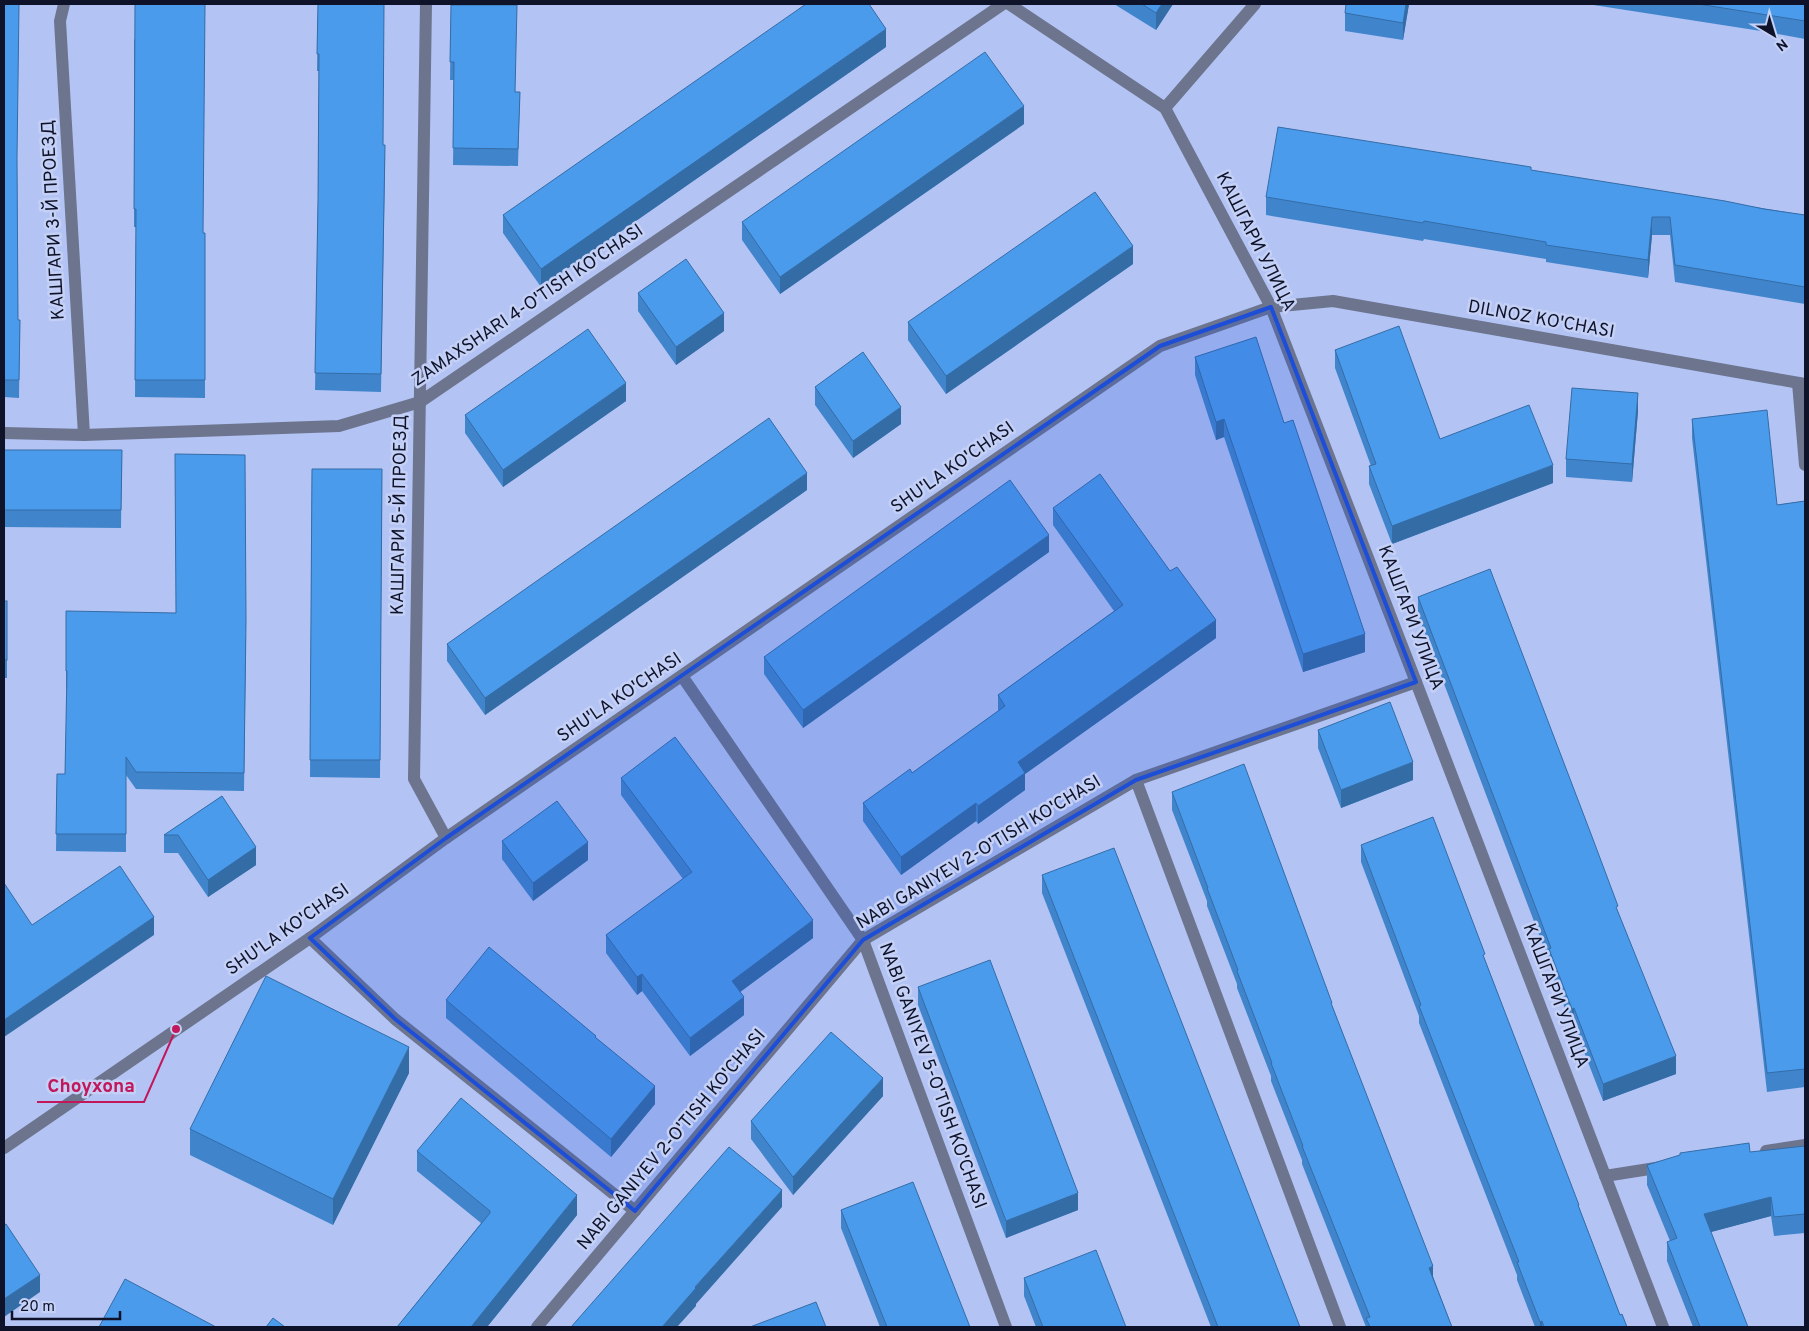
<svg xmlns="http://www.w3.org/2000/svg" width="1809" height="1331" font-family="Overpass,sans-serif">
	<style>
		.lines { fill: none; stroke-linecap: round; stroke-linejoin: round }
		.minor { stroke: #6c748e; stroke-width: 12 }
		.wall { fill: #4085cc }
		.shaded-wall { fill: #346ca6 }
		.building { fill: #4b9bed; stroke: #346ca6 }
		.marked { fill: #1d4ed8; fill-opacity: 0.2; stroke: #1d4ed8; stroke-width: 4; stroke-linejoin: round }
		.labels { text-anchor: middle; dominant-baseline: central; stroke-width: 5; stroke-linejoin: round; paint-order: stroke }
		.street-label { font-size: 18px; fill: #0e1329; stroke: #c4d0f6 }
		.leader { fill: none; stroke: #c2185b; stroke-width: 2 }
		.callout-dot { fill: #c2185b; stroke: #c4d0f6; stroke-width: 2 }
		.callout-label { font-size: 19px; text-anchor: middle; font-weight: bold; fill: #c2185b; stroke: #c4d0f6; stroke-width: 5; stroke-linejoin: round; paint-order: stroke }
	</style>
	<rect width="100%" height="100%" fill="#b3c3f4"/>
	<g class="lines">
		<g class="minor">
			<path d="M64,4L60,21L84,435"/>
			<path d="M426,4L414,779L446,838"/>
			<path d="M1009,4L1165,108L1271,307L1416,682L1663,1327"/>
			<path d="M1165,108L1255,4"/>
			<path d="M1798,383L1805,465"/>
			<path d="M4,433L84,435L339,426L420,402L1003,4"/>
			<path d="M682,676L863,940L1006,1327"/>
			<path d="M1136,780L1340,1327"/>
			<path d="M310,938L395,1019L635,1211"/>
			<path d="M4,1148L310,938L446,838L1160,346L1271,307L1333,301L1805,384"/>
			<path d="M1766,1151L1805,1145"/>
			<path d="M1605,1176L1662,1167"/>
			<path d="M537,1327L863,940L1136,780L1416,682"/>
		</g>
	</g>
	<g class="wall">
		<path d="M4,4L17,173L18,320H20L19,398L4,397Z"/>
		<path d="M318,4L383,145L385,163L381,392L315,390L318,201L319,71H317Z"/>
		<path d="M1114,4H1173L1156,30Z"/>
		<path d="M1409,4L1403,40L1345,31V13Z"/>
		<path d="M1587,4H1805V39L1761,31Z"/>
		<path d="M451,5L516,92H520L518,166L453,165L454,80H450Z"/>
		<path d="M134,38L203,233H205V398L135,397L136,227H134Z"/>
		<path d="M886,47L541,287L503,233V215Z"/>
		<path d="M1024,124L780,294L742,240V222Z"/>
		<path d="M1531,171L1805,215V304L1675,282L1670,235H1652L1648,278L1546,262V259L1424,239L1423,241L1266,215V197Z"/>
		<path d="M1133,264L946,394L908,340V322Z"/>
		<path d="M638,293L724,331L676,365L638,311Z"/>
		<path d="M1335,350L1440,439L1553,483L1392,544L1369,484V466H1371L1335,368Z"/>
		<path d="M1195,357L1284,423L1365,652L1303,672L1224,437L1216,440L1195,375Z"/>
		<path d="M815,387L901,424L853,458L815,405Z"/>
		<path d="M626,401L503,487L465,433V415Z"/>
		<path d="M1638,411L1632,482L1566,477V459Z"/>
		<path d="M1692,419L1777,505L1805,501V1087L1767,1092L1692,438Z"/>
		<path d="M4,450H122L121,528L4,527Z"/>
		<path d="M312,469H382L380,778L310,777Z"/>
		<path d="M807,490L485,715L447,661V644Z"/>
		<path d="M1053,508L1216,638L1025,774V790L978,824L976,821L901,875L863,821V803L912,773L998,711V695L1114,611L1053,525Z"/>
		<path d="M1049,552L803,728L764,674V657Z"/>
		<path d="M1418,597L1618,912L1676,1074L1603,1101L1574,1026L1572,1027L1549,967V961L1418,615Z"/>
		<rect x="4" y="601" width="3" height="77"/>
		<path d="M66,611L246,638L244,791L136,789L126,775V852L56,851L57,774H65L67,689H66Z"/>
		<path d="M1318,730L1413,780L1341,808L1318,748Z"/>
		<path d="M621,778L813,938L740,992L744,1015L690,1056L642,991L637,995L606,953V935L683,879L621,795Z"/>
		<path d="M1172,792L1332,1006L1452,1327H1366L1302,1164V1160L1271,1081V1076L1237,988V984L1207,906V901L1172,810Z"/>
		<path d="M222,796L256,865L208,897L178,853H164V835Z"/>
		<path d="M502,841L588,860L533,901L502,859Z"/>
		<path d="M1361,845L1485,960L1620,1315L1627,1327H1535L1517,1280V1275L1419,1023V1016L1361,862Z"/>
		<path d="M1042,875L1300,1327H1211L1042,893Z"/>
		<path d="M918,987L1078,1210L1006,1238L918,1005Z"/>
		<path d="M446,1000L596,1038L655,1104L611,1157L446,1018Z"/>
		<path d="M409,1073L333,1225L190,1155V1129Z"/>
		<path d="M883,1096L793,1195L751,1139V1121Z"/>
		<path d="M1805,1146V1233L1774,1236L1771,1216L1710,1232L1748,1327H1693L1667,1261V1242L1670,1241L1647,1185V1165Z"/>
		<path d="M417,1151L577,1215L487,1327H397L481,1223L417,1171Z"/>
		<path d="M841,1210L970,1327H880L841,1228Z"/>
		<path d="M1024,1278L1126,1327H1036L1024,1296Z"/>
	</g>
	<g class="shaded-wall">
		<path d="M1162,4H1173L1156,30V13Z"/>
		<path d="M1406,4H1409L1403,40V23Z"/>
		<path d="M886,29V47L541,287V269Z"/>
		<path d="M1024,106V124L780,294V277Z"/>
		<path d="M1652,217V235L1648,278V260Z"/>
		<path d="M1133,246V264L946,394V376Z"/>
		<path d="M724,313V331L676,365V347Z"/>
		<path d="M626,383V401L503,487V470Z"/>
		<path d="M1638,393V411L1632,482V464Z"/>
		<path d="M901,407V424L853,458V441Z"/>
		<path d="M1224,419V437L1216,440V422Z"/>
		<path d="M1553,465V483L1392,544V526Z"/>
		<path d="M807,473V490L485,715V698Z"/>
		<path d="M1049,535V552L803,728V710Z"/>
		<path d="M1216,620V638L1025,774V790L978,824V806L1018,762Z"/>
		<path d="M1365,634V652L1303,672V654Z"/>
		<path d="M1413,762V780L1341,808V790Z"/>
		<path d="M976,803V821L901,875V857Z"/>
		<path d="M588,842V860L533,901V883Z"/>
		<path d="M256,847V865L208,897V880Z"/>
		<path d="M154,917V935L4,1037V1020Z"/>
		<path d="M813,920V938L732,998V981Z"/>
		<path d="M642,974V991L637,995V977Z"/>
		<path d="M744,997V1015L690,1056V1038Z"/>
		<path d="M1574,1008V1026L1572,1027V1009Z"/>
		<path d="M409,1047V1073L333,1225V1199Z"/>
		<path d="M1676,1056V1074L1603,1101V1084Z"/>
		<path d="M883,1078V1096L793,1195V1177Z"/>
		<path d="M655,1086V1104L611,1157V1139Z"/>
		<path d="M782,1190V1207L696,1304V1306L677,1327H662L695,1287Z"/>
		<path d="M1078,1193V1210L1006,1238V1221Z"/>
		<path d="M577,1195V1215L487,1327H471Z"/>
		<path d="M1771,1197V1216L1704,1234V1214Z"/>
		<path d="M1433,1266V1284L1429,1268Z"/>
		<path d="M40,1275V1292L4,1317V1299Z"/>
		<path d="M1542,1321V1327H1540V1322Z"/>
	</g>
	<g class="building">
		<path d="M4,4H19L17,158L18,320H20L19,380H4Z"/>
		<path d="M135,4H205L203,233H205V380H135L136,209H134Z"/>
		<path d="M318,4H384L383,145H385L381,374L315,373L318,201L319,54H317Z"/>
		<path d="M806,4H869L886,29L541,269L503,215Z"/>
		<path d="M1142,4H1162L1156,13Z"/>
		<path d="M1346,4H1406L1403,23L1345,13Z"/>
		<path d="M1698,4H1805V21L1761,14Z"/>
		<path d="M451,5H517L515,92H520L518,149L453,148L454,62H450Z"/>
		<path d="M985,52L1024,106L780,277L742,222Z"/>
		<path d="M1278,127L1531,167V170L1725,201L1764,209L1805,215V287L1675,265L1670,217H1652L1648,260L1546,245V242L1424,221L1423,223L1266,197Z"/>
		<path d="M1095,192L1133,246L946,376L908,322Z"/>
		<path d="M686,259L724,313L676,347L638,293Z"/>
		<path d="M1399,326L1440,439L1529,405L1553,465L1392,526L1369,466L1376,464L1335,350Z"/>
		<path d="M588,329L626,383L503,470L465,415Z"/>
		<path d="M1256,337L1284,423L1293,420L1365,634L1303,654L1224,419L1216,422L1195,357Z"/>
		<path d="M863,352L901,407L853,441L815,387Z"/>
		<path d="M1572,388L1638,393L1632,464L1566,459Z"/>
		<path d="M1767,410L1777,505L1805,501V1069L1767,1073L1692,419Z"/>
		<path d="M769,418L807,473L485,698L447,644Z"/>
		<path d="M4,450H122L121,510H4Z"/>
		<path d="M175,454L245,455L246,620L244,773L136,772L126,757V834H56L57,774H65L67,671H66V611L176,613Z"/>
		<path d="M312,469H382L380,760H310Z"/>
		<path d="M1100,474L1170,571L1177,567L1216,620L1018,762L1025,773L978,806L976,803L901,857L863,803L910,769L912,773L1005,706L998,695L1123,605L1053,508Z"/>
		<path d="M1010,480L1049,535L803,710L764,657Z"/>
		<path d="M1490,569L1591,834L1618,906L1616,907L1676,1056L1603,1084L1574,1008L1572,1009L1549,949L1551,948L1418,597Z"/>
		<rect x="4" y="601" width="3" height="59"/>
		<path d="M1390,702L1413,762L1341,790L1318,730Z"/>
		<path d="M675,737L813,920L732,981L744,997L690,1038L642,974L637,977L606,935L692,872L621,778Z"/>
		<path d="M1244,764L1332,1003H1331L1433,1266L1429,1268L1452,1327H1370L1366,1318L1370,1317L1302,1146H1303L1271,1063H1272L1237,971L1238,970L1207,888H1208L1172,792Z"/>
		<path d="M222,796L256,847L208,880L178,835H164Z"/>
		<path d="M557,801L588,842L533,883L502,841Z"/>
		<path d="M1433,817L1485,954L1483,955L1579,1205H1578L1620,1315L1622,1314L1627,1327H1544L1542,1321L1540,1322L1517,1262H1519L1419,1006L1421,1005L1361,845Z"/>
		<path d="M1114,848L1300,1327H1218L1042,875Z"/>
		<path d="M120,866L154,917L4,1020V883L32,925Z"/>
		<path d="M489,947L596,1036L595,1037L655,1086L611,1139L446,1000Z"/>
		<path d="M990,960L1078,1193L1006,1221L918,987Z"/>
		<path d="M266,976L409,1047L333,1199L190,1129Z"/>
		<path d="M831,1032L883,1078L793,1177L751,1121Z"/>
		<path d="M461,1098L577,1195L471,1327H397L490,1213V1211L417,1151Z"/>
		<path d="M1749,1143L1750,1152L1805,1146V1214L1774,1217L1771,1197L1704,1214L1748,1327H1700L1667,1242L1677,1238L1647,1165L1680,1155V1153Z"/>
		<path d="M729,1147L782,1190L695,1287L696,1288L662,1327H571Z"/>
		<path d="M913,1182L970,1327H887L841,1210Z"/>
		<path d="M6,1224L40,1275L4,1299V1225Z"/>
		<path d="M1096,1250L1126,1327H1043L1024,1278Z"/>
		<path d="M125,1279L216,1327H99Z"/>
		<path d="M816,1302L826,1327H750Z"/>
		<path d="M273,1318L285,1327H266Z"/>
	</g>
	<path class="marked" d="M1271,307L1416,682L1136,780L863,940L635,1211L395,1019L310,938L446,838L1160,346Z"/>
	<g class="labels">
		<g class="street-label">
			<text transform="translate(54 220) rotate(-93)">КАШГАРИ 3-Й ПРОЕЗД</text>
			<text transform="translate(1255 242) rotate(63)">КАШГАРИ УЛИЦА</text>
			<text transform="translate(528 306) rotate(-34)">ZAMAXSHARI 4-O'TISH KO'CHASI</text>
			<text transform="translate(1541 320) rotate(10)">DILNOZ KO'CHASI</text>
			<text transform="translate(953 468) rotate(-35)">SHU'LA KO'CHASI</text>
			<text transform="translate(400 515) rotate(-89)">КАШГАРИ 5-Й ПРОЕЗД</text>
			<text transform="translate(1410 618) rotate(69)">КАШГАРИ УЛИЦА</text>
			<text transform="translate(620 698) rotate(-34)">SHU'LA KO'CHASI</text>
			<text transform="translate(979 853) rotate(-31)">NABI GANIYEV 2-O'TISH KO'CHASI</text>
			<text transform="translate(288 930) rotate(-35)">SHU'LA KO'CHASI</text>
			<text transform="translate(1555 996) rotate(69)">КАШГАРИ УЛИЦА</text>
			<text transform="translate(932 1076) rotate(70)">NABI GANIYEV 5-O'TISH KO'CHASI</text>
			<text transform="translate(672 1140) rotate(-50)">NABI GANIYEV 2-O'TISH KO'CHASI</text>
		</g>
	</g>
	<path class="leader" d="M176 1029L144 1102H37"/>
	<circle class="callout-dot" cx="176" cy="1029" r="5"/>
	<g class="callout-label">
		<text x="91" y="1092">Choyxona</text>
	</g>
	<rect width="1809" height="1331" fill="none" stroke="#0e1329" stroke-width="10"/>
	<g transform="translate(1774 35) rotate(142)" stroke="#c4d0f6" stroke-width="4" paint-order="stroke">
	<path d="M0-4L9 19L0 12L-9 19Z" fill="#0e1329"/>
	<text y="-8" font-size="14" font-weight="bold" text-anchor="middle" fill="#0e1329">N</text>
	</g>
	<path d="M12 1311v8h108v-8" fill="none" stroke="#0e1329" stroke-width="2.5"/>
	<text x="20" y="1311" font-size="15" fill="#0e1329" stroke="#c4d0f6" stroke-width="4" paint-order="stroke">20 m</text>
</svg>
